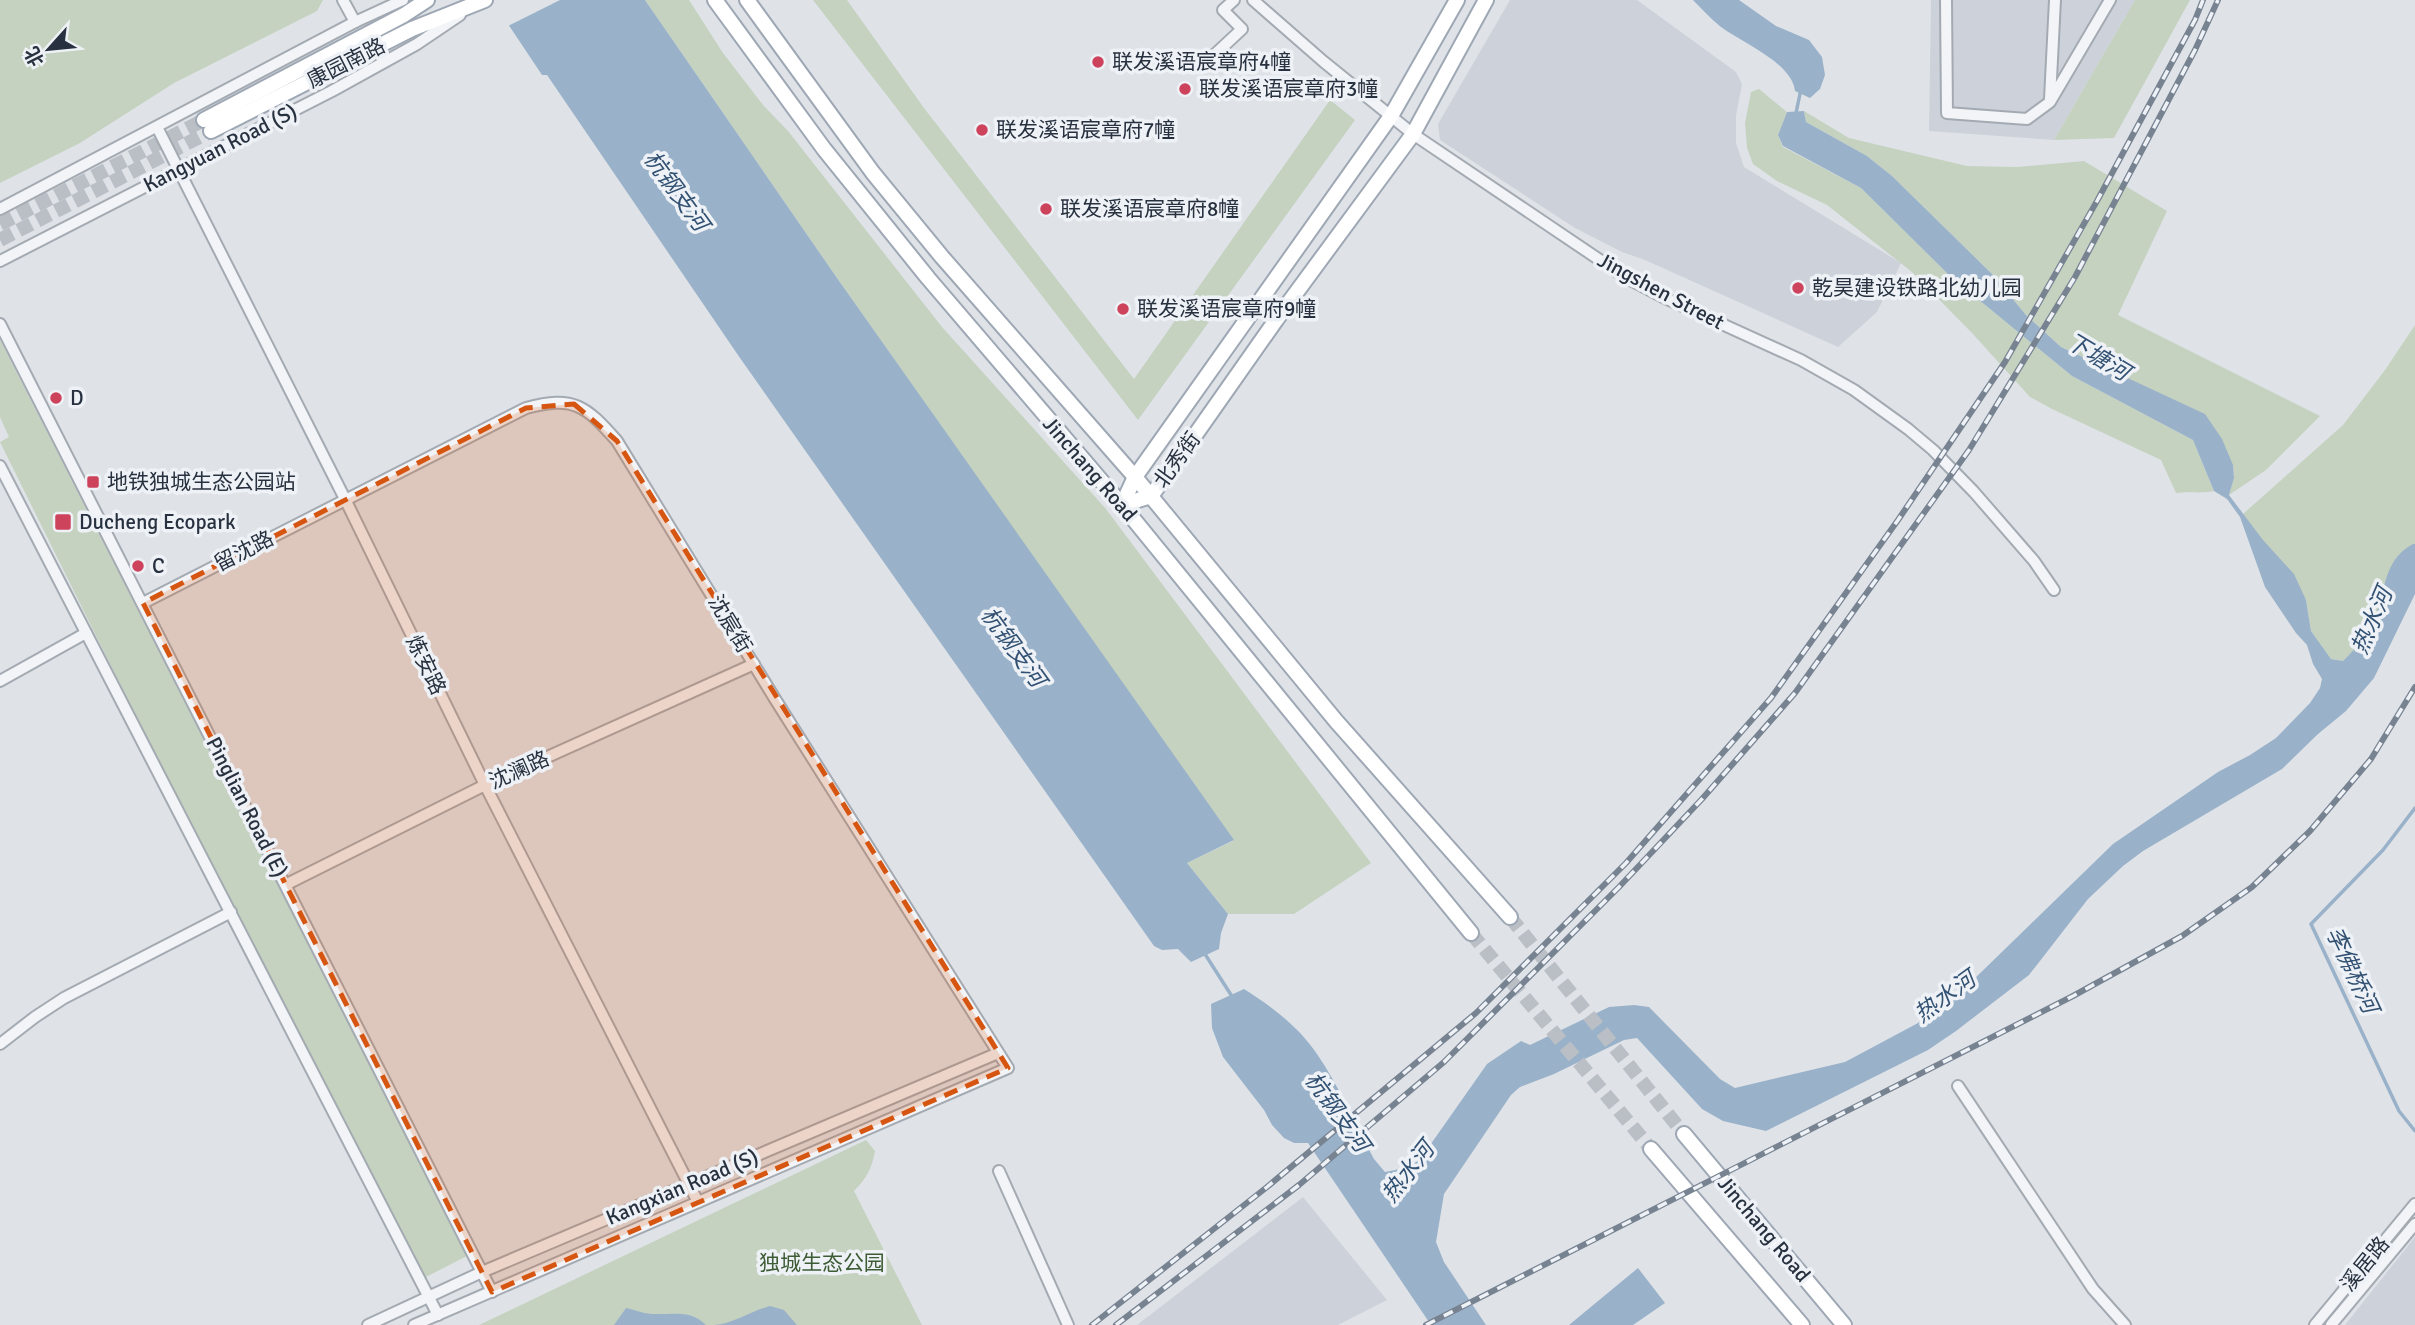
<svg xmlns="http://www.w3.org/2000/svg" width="2415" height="1325" font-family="Signika,'Noto Sans SC',sans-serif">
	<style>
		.built { fill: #cdd2da }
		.green { fill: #c5d2c0 }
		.water { fill: #9ab2c9 }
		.pier { fill: #dfe3e8 }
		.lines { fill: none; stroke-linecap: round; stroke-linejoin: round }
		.stream { stroke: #9ab2c9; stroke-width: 3.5 }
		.major-tunnel { stroke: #babfc6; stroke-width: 14; stroke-dasharray: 14 7; stroke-linecap: butt }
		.minor-casing { stroke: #a4aab2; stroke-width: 14 }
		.major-casing { stroke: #9ea7b4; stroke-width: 18 }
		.minor { stroke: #f2f4f7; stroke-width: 10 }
		.major { stroke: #fff; stroke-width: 14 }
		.rail-casing { stroke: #788392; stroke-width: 6 }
		.rail { stroke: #eef2f6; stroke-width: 3.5; stroke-dasharray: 10; stroke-linecap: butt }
		.marked { fill: #d55511; fill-opacity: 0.2; stroke: #d55511; stroke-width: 5; stroke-dasharray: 14 9; stroke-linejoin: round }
		.poi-dot { fill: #ce435c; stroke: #eef2f6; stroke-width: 2.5 }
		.labels { text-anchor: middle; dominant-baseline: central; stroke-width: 7; stroke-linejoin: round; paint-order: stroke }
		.poi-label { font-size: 21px; fill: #28313f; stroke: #eef2f6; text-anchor: start }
		.street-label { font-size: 21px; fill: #28313f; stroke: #eef2f6 }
		.park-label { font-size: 21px; fill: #3d5b35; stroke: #eef2f6 }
		.water-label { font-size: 23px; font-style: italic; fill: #325173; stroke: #eef2f6 }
	</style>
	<rect width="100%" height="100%" fill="#dfe3e8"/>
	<g class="built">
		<path d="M1510,0H1637L1736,72L1742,84L1736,116V143L1744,167L1901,263L1877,312L1838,347L1645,260L1622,252L1575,228L1440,140L1438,124Z"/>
		<path d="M1931,0H2135L2054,140L1929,131Z"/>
		<path d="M1303,1197L1387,1300L1338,1325H1137Z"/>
		<path d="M2415,1237V1325H2345Z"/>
	</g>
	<g class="green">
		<path d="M0,0H323L317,11L174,83L80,143L0,183Z"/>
		<path d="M645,0H689L723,53L763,105L788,131L942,327L1106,509L1371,863L1294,914H1228L1187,863L1233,841L837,278Z"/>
		<path d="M813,0H847L924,108L1134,379L1330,100L1355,120L1138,420Z"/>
		<path d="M2135,0H2190L2114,138L2054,140Z"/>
		<path d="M1759,89L1787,112L1778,135L1783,147L1861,188L1951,277L2072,376L2193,440L2214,491C2200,494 2190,491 2176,493L2161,460L2052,409L2030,397L1972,333L1912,272L1827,205L1777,181L1753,164L1747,148L1745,123L1751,92Z"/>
		<path d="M1804,111L1849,138L1967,166L2017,167L2084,161L2167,211L2118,315L2320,416L2266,470L2229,495L2234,478L2233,465L2077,354L2061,347L2026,315L1992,274L1892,176L1867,156L1806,122Z"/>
		<path d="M2415,325V544C2386,560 2385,595 2373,623C2367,638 2355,650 2343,661L2331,659L2311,631L2306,600L2243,514L2343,425L2385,370Z"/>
		<path d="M0,340L467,1256L422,1279L109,662L0,442L9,437L0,417Z"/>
		<path d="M866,1140L875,1151C872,1168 867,1178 854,1191L922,1325H479Z"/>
	</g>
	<g class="water">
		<path d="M492,0H645L837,278L1234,840L1187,863L1228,914L1221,933L1219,949L1191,962L1178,949L1162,950L1154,946L740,358L547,75H542Z"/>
		<path d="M1693,0H1739L1776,26L1809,40L1822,57L1825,75L1820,89L1810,98L1795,91C1792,63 1743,43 1721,27C1711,19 1702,9 1693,0Z"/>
		<path d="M1804,111L1806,122L1867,156L1892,176L1992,274L2026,315L2061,347L2205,414L2222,439L2233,465L2234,478L2229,495L2263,540L2294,574L2306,600L2311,631L2331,659L2343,661C2354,650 2364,640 2371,626C2387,597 2380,561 2413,544H2415V594L2374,678L2346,711L2318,734L2282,769L2143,851L2123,866L2088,899L2029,975L1956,1031L1928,1050L1766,1131L1723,1121L1702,1109L1637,1038L1624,1040L1554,1074L1520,1087L1511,1095L1444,1194L1436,1242L1444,1262L1486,1325H1431L1308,1143H1294L1284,1138L1272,1125L1264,1110L1223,1057L1212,1028L1211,1004L1244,989C1271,1006 1299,1027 1317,1054C1339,1086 1355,1124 1374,1159L1385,1172L1410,1167L1421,1158L1487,1064L1521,1041L1530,1045L1609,1007L1634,1005L1649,1007L1720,1079L1735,1088L1845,1062L1918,1023L1969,984L2113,844L2218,772L2250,755L2276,738L2310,703L2320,688L2322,679L2313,664L2307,645L2296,633L2265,587L2240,517L2227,499L2214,491L2193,440L2072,376L1951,277L1861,188L1783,146L1778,135L1787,112Z"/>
		<path d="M1638,1268L1665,1303L1633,1325H1569Z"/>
		<path d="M770,1306L784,1310L797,1325H714C733,1324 751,1311 770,1306Z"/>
		<path d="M626,1308C635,1310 645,1314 653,1314C674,1315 690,1309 706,1325H614Z"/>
	</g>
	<path class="pier" d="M489,0H560L506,27Z"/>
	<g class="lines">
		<g class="stream">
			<path d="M1796,113L1801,89"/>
			<path d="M2415,808L2383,850L2311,924L2399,1111L2415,1131"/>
			<path d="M1203,951L1233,998"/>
		</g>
		<g class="major-tunnel">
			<path d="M0,224L204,120"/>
			<path d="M0,240L211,131"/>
			<path d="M1510,917L1684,1134"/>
			<path d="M1471,933L1651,1149"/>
		</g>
		<defs>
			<g id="minor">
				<path d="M343,0L355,22"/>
				<path d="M1253,0L1324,62L1413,134L1625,277L1667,299L1801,360L1854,390L1908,429L1933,450L1974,492L2034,561L2054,590"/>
				<path d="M1946,0L1947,113L2027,119L2050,102L2110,0"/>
				<path d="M1213,56L1242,29L1223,10L1234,0"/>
				<path d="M2050,99L2055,0"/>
				<path d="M157,127L345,499L485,785L698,1202"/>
				<path d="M0,209L355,22L403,0"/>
				<path d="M0,261L332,91L417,44L460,15"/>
				<path d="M0,324L492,1292"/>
				<path d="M0,466L438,1315"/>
				<path d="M143,603L526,408C574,395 586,406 617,441L775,699L1008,1068L414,1325"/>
				<path d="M0,681L86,633"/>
				<path d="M287,884L485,785L754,664"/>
				<path d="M0,1044L35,1017L64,998L231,912"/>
				<path d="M1958,1086L2093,1289L2125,1325"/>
				<path d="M999,1171L1068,1325"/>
				<path d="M368,1325L482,1272L998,1053"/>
				<path d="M2315,1325L2415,1204"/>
				<path d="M2331,1325L2415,1224"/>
			</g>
			<g id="major">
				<path d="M715,0L824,149L928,278L1122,505L1471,933"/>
				<path d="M747,0L873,173L942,257L1135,477L1336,721L1510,917"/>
				<path d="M204,120L404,15L427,0"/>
				<path d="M211,131L412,29L485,0"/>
				<path d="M1122,505L1151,496L1179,458L1276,320L1413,134L1486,0"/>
				<path d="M1122,505L1135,477L1391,116L1457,0"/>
				<path d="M1684,1134L1844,1325"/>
				<path d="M1651,1149L1802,1325"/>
			</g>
		</defs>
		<use href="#minor" class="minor-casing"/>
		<use href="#major" class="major-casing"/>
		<use href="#minor" class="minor"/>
		<use href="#major" class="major"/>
		<defs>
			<g id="rail">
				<path d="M1092,1325L1267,1187L1476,1013L1626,863L1771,698L1898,520L2005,362L2097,201L2195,20L2203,0"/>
				<path d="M1116,1325L1299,1185L1444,1062L1619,887L1702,799L1795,693L1969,450L2075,277L2195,50L2218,0"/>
				<path d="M1426,1325L2073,996L2182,936L2252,887L2310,831L2371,759L2415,687"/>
			</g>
		</defs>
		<use href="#rail" class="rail-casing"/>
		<use href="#rail" class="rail"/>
	</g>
	<path class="marked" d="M574,404L617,441L1008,1068L492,1292L143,603L526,408Z"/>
	<g class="poi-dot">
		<circle cx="1098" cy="62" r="7"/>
		<circle cx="1185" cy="89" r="7"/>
		<circle cx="982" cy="130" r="7"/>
		<circle cx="1046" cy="209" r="7"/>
		<circle cx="1798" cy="288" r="7"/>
		<circle cx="1123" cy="309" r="7"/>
		<circle cx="56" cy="398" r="7"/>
		<rect x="86" y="475" width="14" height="14" rx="3.5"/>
		<rect x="54" y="513" width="18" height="18" rx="3.5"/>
		<circle cx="138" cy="566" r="7"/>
	</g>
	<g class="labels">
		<g class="poi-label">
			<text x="1112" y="62">联发溪语宸章府4幢</text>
			<text x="1199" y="89">联发溪语宸章府3幢</text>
			<text x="996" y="130">联发溪语宸章府7幢</text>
			<text x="1060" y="209">联发溪语宸章府8幢</text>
			<text x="1812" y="288">乾昊建设铁路北幼儿园</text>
			<text x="1137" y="309">联发溪语宸章府9幢</text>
			<text x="70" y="398">D</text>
			<text x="107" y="482">地铁独城生态公园站</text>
			<text x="79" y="522">Ducheng Ecopark</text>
			<text x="152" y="566">C</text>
		</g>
		<g class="street-label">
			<text transform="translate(346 63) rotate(-27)">康园南路</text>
			<text transform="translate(220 148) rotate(-27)">Kangyuan Road (S)</text>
			<text transform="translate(1661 291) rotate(28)">Jingshen Street</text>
			<text transform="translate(1177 460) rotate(-54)">北秀街</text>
			<text transform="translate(1090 469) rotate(49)">Jinchang Road</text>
			<text transform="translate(244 551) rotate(-27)">留沈路</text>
			<text transform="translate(730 624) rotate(59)">沈宸街</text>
			<text transform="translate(426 665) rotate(64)">炼安路</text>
			<text transform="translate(519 770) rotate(-24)">沈澜路</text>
			<text transform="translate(247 807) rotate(63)">Pinglian Road (E)</text>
			<text transform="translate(682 1187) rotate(-23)">Kangxian Road (S)</text>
			<text transform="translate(1764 1229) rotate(50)">Jinchang Road</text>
			<text transform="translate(2365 1264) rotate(-51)">溪居路</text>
		</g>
		<g class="park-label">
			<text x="822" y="1263">独城生态公园</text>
		</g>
		<g class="water-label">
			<text transform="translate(676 191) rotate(54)">杭钢支河</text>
			<text transform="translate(2098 357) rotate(31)">下塘河</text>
			<text transform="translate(2372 621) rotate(-67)">热水河</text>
			<text transform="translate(1013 647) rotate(54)">杭钢支河</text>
			<text transform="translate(2352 970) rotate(65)">李佛桥河</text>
			<text transform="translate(1945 997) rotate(-36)">热水河</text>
			<text transform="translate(1337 1112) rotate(54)">杭钢支河</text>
			<text transform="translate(1408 1172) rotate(-52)">热水河</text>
		</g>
	</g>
	<g transform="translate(49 49) rotate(243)" stroke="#eef2f6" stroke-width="5" paint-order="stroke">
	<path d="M0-5L12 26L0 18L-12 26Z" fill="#28313f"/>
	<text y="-10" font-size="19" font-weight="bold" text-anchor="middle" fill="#28313f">北</text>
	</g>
</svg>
